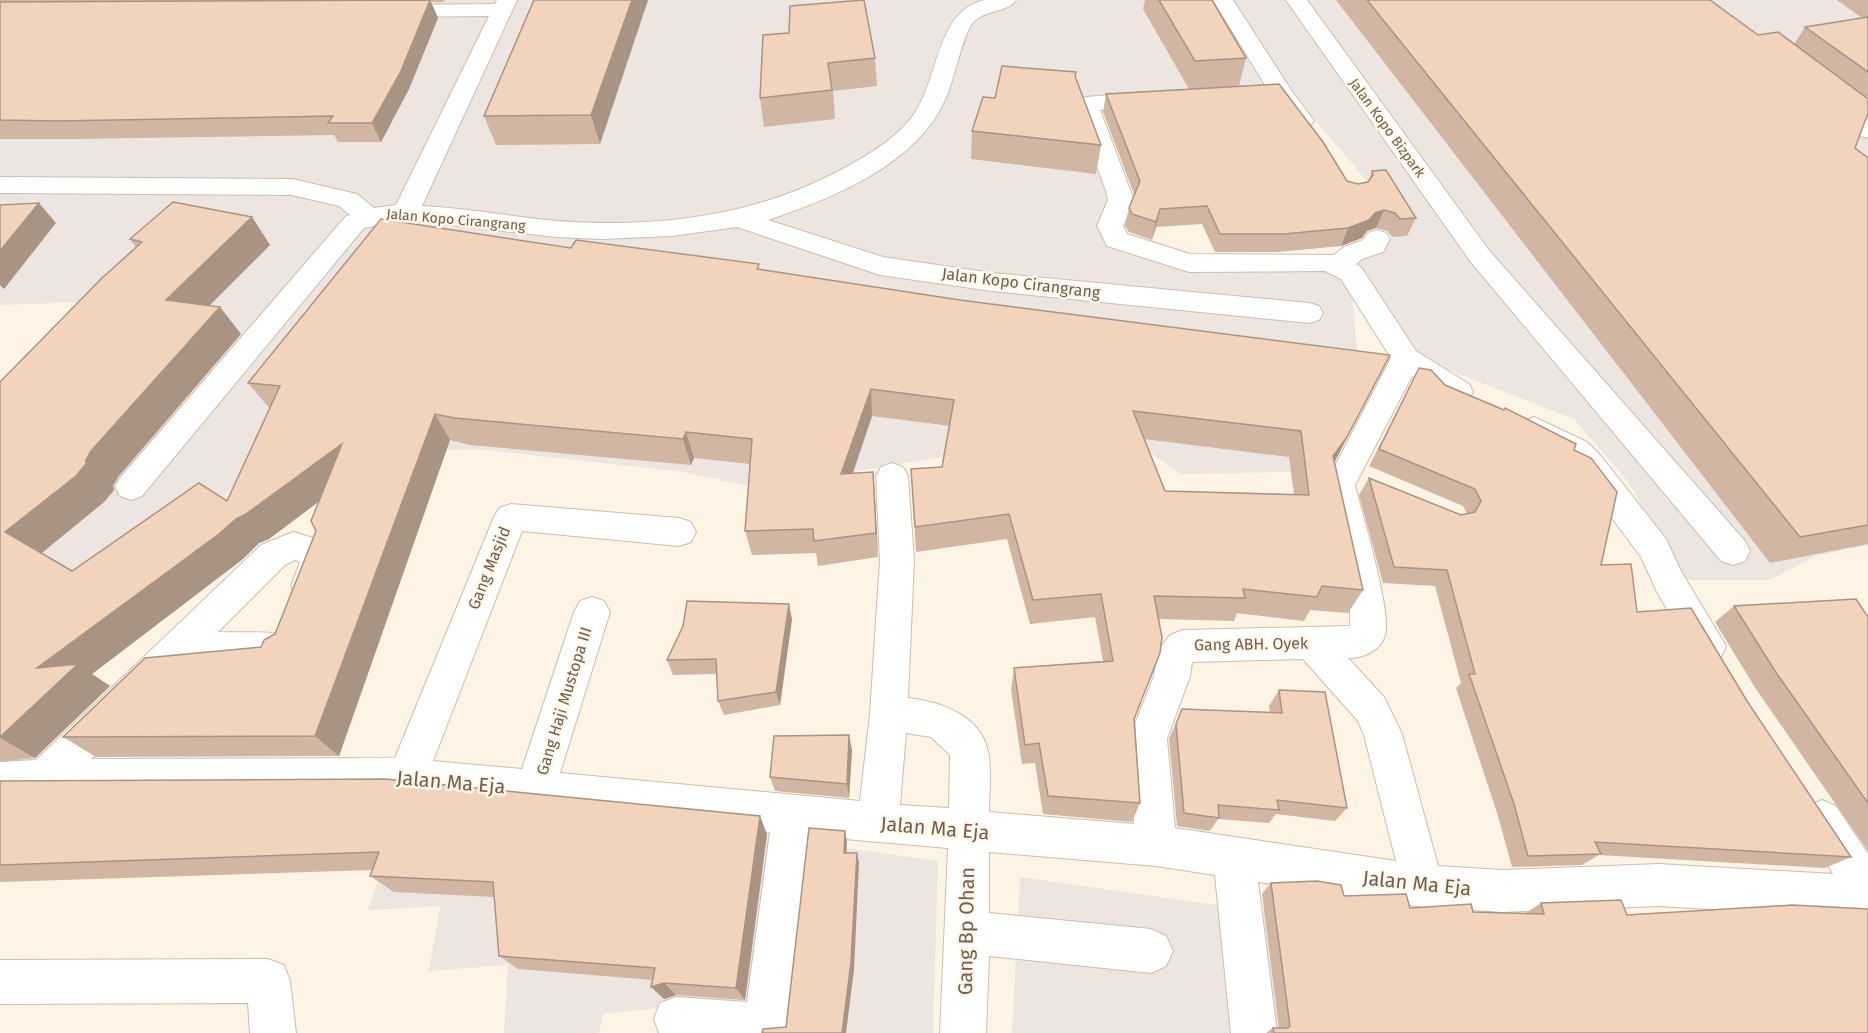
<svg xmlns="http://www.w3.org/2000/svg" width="1868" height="1033" font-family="'Fira Sans',sans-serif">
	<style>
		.industrial { fill: #ede6e0 }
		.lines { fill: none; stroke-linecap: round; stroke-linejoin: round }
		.minor-casing { stroke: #cfbcac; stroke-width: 2 }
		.minor { fill: #fff; fill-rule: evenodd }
		.wall { fill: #d0b6a3; fill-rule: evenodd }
		.shaded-wall { fill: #a99484 }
		.building { fill: #f2d4bd; stroke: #a99484; stroke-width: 1.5; fill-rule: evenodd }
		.labels { text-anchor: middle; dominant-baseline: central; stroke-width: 5; stroke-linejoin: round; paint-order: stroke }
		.far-street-label { font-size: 14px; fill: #765b4a; stroke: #fff8ec }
		.street-label { font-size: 16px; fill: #765b4a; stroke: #fff8ec }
		.near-street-label { font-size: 20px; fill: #765b4a; stroke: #fff8ec }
	</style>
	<rect width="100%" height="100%" fill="#fdf4e6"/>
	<g class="industrial">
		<path d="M0,0H1868V545L1816,556L1770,580H1684L1629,483L1574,419L1407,354L1349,263L1408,229L1291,92L1086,106L1121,244L1185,256L1329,263L1352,292L1360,383L1332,471L1181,474L1115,428L757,488L683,472L476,449L271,457L0,677V442L141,300L0,305Z"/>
		<path d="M409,786L938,861L933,1033H667L670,1007L603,1014L599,1033H504L508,965L429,971L440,906L368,910Z"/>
		<path d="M1020,877L1495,945L1868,1033H1012Z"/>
	</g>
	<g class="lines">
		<defs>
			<g id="minor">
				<path d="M497,0H517L422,206C467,208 512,217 557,221C651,228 746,218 831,175C860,160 894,142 914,114C939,79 936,10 985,0C995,0 1006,0 1016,0C1007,14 979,9 970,27C959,48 955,80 943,104C912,167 830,199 768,220L883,257L992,273L1309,303L1319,306L1323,313L1319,320L1309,323L992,291L880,275L737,227L672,236L601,239L557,237L423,222H396L364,228L142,496L131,500L120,496L115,487L120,478L346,216L350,215L339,206L292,195L0,193V177L292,179L357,194L374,208L396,205L489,16L390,17L383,15L379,11L383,7L390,5L495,4Z"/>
				<path d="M1213,0H1233L1291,90L1314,121L1310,126H1294L1270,93Z"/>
				<path d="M1286,0H1307L1488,249L1745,541L1750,551L1745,561L1733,565L1721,561L1470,261Z"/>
				<path d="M1149,92L1157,94L1161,99L1157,104L1100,110L1134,200L1123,226L1127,234L1190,254L1334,255L1344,247L1363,240L1368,233L1377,230L1386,233L1390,239L1383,252L1362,259L1356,264L1361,267L1416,351L1469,384L1473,392L1469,400C1447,406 1429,388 1412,376L1355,485C1362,514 1392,612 1385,635C1381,651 1363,658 1348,658L1384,697L1402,734L1438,866L1502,870L1659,864L1833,874L1802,820L1808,806L1822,800L1836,806L1868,854V918L1659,906L1502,912L1423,907L1258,882L1277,1033H1231L1215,875L1156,866L989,852V913L1151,929L1166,936L1173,951L1166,966L1151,973L989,956L986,1033H940L948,848L810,836L788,1033H659L654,1019L660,1003L676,997L747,1002L770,832L407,796L45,797L0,800V762L36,760L261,545L293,532L327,542L335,560L320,596L308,601L296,596L291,586L300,562L295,560L285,565L218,632C239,633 276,630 293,637L298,648L293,659L271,667L188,663L91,759L395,758L494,517L499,508L511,504L679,518L691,522L696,532L691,542L679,546L522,531L433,761L522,769L574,612L580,601L592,597L604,601L610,612L560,773L860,801L870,714L880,560L876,476L881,467L892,463L903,467L908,476L914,560L908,698C940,701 981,716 988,751C992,770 989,793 989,812L1134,824L1129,739L1154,676L1157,656L1162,645L1170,635L1183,630L1350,626V610L1322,481L1336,464L1391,358L1341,279L1325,271L1189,272L1107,246L1097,226L1108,200L1106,191L1074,104L1078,99L1086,97ZM1303,659L1358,721L1364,735L1396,861L1175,828L1167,739L1190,676L1192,662ZM906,733L931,737L950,755L949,808L900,805Z"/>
				<path d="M1827,93L1835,95L1868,120V138L1860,136L1819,105L1815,100L1819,95Z"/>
				<path d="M1534,417L1587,442L1601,456L1666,539L1682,573L1726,646L1721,657L1708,662L1695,657L1657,592L1641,557L1579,474L1565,460L1523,437L1519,429L1523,421Z"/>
				<path d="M268,959L284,965L290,981L296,1033H250L248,1003L0,1004V960Z"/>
			</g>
		</defs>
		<use href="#minor" class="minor-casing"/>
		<use href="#minor" class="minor"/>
	</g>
	<g class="wall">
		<path d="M0,0H445L444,2H431L438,18L409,89L381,142H338L334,135L72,139H0Z"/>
		<path d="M648,0L600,144L496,145L484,116Z"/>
		<path d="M1145,0H1212L1246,58L1239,86L1347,181L1358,184L1368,182L1372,171L1416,218L1407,236L1392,237L1387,231L1376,228L1367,231L1362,238L1341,246L1278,252H1215L1202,224L1156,227L1152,240L1129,232L1125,226L1129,208L1134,194L1103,112L1106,94L1189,89L1143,9Z"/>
		<path d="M1336,0H1710L1758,35L1794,44L1805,27L1862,18L1837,0H1868V96L1866,97L1855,148L1868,158V544L1770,563Z"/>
		<path d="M763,35L875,58L877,86L833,91L835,119L764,127L760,98Z"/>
		<path d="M1076,72V78L1101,145L1096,174L971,159L972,131L995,98Z"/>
		<path d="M252,217L270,245L209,306L241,334L118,477L113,486L114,490L104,502L41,553L72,571L227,501L270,409L248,383L571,248L760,269L960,300L1390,355L1334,463L1363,590L1348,613L1310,610L1304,621L1237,613L1234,621L1159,619L1135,719L1140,803L1132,822L1043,814L1035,763L1022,764L1011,690L1014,668L1103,661L1095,617L1030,624L1007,539L916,552L911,469L942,467L950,426L872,416L853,473L873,472L878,557L818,566L816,553L752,555L745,531L750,464L694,458L691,465L470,445L450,440L339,756L96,757L63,737L261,647L275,634L316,531L319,501L269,539L259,543L243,559L92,674L110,686L35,758L0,762V382L136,247L130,239ZM1144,439L1289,457L1294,494L1165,491Z"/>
		<path d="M1419,368L1445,385L1574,450L1601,565L1637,612L1747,701L1851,857L1825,868L1599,855L1582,865L1512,867L1498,816L1456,688L1461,683L1435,586L1383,583L1359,495L1369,478L1461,515L1467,514L1463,506L1369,466Z"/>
		<path d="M1734,606L1868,617V851L1756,689L1715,622Z"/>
		<path d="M792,619L780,705L724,715L718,701L717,674L673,675L667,660L683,626Z"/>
		<path d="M1279,690L1347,808L1335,821L1276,814L1269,823L1218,819L1210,831L1177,826L1169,739L1182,709L1270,713L1269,706Z"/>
		<path d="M852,750L849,798L775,791L770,777Z"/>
		<path d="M0,781L767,834L745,1000L676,995L664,999L653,980L518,969L499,956L494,897L394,892L370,876L372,870L0,882Z"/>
		<path d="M1271,883L1410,908L1473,912L1524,914L1541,903L1627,915L1868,1033H1266L1273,1028H1279L1262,894Z"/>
	</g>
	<g class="shaded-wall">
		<path d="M430,0L438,18L409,89L381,142L372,123Z"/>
		<path d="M632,0H648L600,144L591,115Z"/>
		<path d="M39,203L56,223L4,289L0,285V251Z"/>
		<path d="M1160,209L1156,227L1152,240L1156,222Z"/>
		<path d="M1384,210L1376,228L1367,231L1362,238L1341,246L1348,228L1375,213Z"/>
		<path d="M252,217L270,245L188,327L166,300Z"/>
		<path d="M220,307L241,334L118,477L113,486L114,490L104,502L37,557L5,532L86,460L91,451Z"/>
		<path d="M1390,355L1334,463L1333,456Z"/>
		<path d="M871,389L872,416L844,499L841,474Z"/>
		<path d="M435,414L450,440L339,756L315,736Z"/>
		<path d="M686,432L694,458L691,465L683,439Z"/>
		<path d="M342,444L361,470L269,539L259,543L243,559L92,674L110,686L35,758L0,738V737L37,668L236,519Z"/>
		<path d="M873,472L875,497L878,557L876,533Z"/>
		<path d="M789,604L792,619L780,705L776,692Z"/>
		<path d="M849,735L852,750L849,798L847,784Z"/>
		<path d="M760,816L767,834L745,1000L736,988Z"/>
		<path d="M845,831L847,841L846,863L844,853Z"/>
		<path d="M857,853L859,863L854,970L846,1033H842Z"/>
		<path d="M664,983L676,995L664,999L651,987Z"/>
	</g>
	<g class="building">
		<path d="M430,0L401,71L372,123H328L333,116L57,121L0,120V2Z"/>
		<path d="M534,0H632L591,115L484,116Z"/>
		<path d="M864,0L875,58L828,63L832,90L760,98L763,35L789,33L790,6Z"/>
		<path d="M1159,0H1212L1246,58L1195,61Z"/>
		<path d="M1367,0H1710L1758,35L1778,32L1868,99V113L1855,148L1868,158V525L1800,537Z"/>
		<path d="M1868,17V72L1805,27Z"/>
		<path d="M1002,66L1076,72L1075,76L1101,145L972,131L983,97L995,98Z"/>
		<path d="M1279,84L1323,142L1347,181L1358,184L1368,182L1373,175L1372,171L1386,170L1416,218L1400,219L1395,213L1384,210L1375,213L1369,220L1348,228L1284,234H1220L1207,206L1160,209L1156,222L1132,214L1129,208L1140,181L1106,94Z"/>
		<path d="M173,202L252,217L166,300L220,307L91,451L86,460V464L76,476L5,532L72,571L199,483L227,501L280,386L248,383L381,219L571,248L576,240L759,264L757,269L960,300L1390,355L1347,437L1333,456L1363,590L1322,586L1317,597L1243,589L1245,598L1154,596L1162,637L1160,653L1134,719L1140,803L1048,796L1039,743L1025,745L1014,668L1113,661L1101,594L1033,600L1009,514L915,527L911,469L942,467L954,400L871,389L841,474L873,472L876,533L814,541L813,529L745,531L752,439L686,432L683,439L455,418L435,414L315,736L63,737L145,658L261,647L264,640L275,634L316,531L311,521L342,444L246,514L236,519L219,534L37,668L78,664L0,737V382L101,279L142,242L130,239ZM1133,411L1301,431L1309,495L1165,491Z"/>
		<path d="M39,203L0,251V205Z"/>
		<path d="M1419,368L1431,370L1445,385L1504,410L1505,408L1576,444L1574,450L1591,458L1617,492L1601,565L1631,564L1637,612L1691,608L1747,701L1851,857L1595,842L1601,854L1528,856L1514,804L1469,674H1475L1447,570L1394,567L1369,478L1461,515L1475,512L1481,501L1475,489L1379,449Z"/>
		<path d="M1856,599L1868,617V803L1777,674L1734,606Z"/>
		<path d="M687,601L789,604L776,692L718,701L716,659L667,660L683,626Z"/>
		<path d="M1279,690L1325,692L1347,808L1277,800L1279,810L1218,805L1219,818L1184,813L1176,724L1182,709L1282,713Z"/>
		<path d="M849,735L847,784L770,777L774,736Z"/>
		<path d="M385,779L760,816L736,988L664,983L651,987L655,968L499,956L493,882L370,876L379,852L0,865V781Z"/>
		<path d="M809,828L845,831L844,853H857L851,962L842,1033H762L763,1029L786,1027Z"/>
		<path d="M1317,881L1341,885L1344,896L1406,894L1410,908L1471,904L1473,912L1544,914L1541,903L1621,900L1627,915L1793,905L1868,909V1033H1274L1273,1028H1288L1290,1026L1271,883Z"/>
	</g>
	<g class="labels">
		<g class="far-street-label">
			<text transform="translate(1387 128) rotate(54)">Jalan Kopo Bizpark</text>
			<text transform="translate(456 220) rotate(5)">Jalan Kopo Cirangrang</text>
		</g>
		<g class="street-label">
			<text transform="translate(1021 283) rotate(7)">Jalan Kopo Cirangrang</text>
			<text transform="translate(489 568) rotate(-68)">Gang Masjid</text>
			<text transform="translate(1251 644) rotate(-1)">Gang ABH. Oyek</text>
			<text transform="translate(564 701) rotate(-73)">Gang Haji Mustopa III</text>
		</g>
		<g class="near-street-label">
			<text transform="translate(451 782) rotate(5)">Jalan Ma Eja</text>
			<text transform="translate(935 828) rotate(5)">Jalan Ma Eja</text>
			<text transform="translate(1417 883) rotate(6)">Jalan Ma Eja</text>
			<text transform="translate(966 931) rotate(-89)">Gang Bp Ohan</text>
		</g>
	</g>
</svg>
